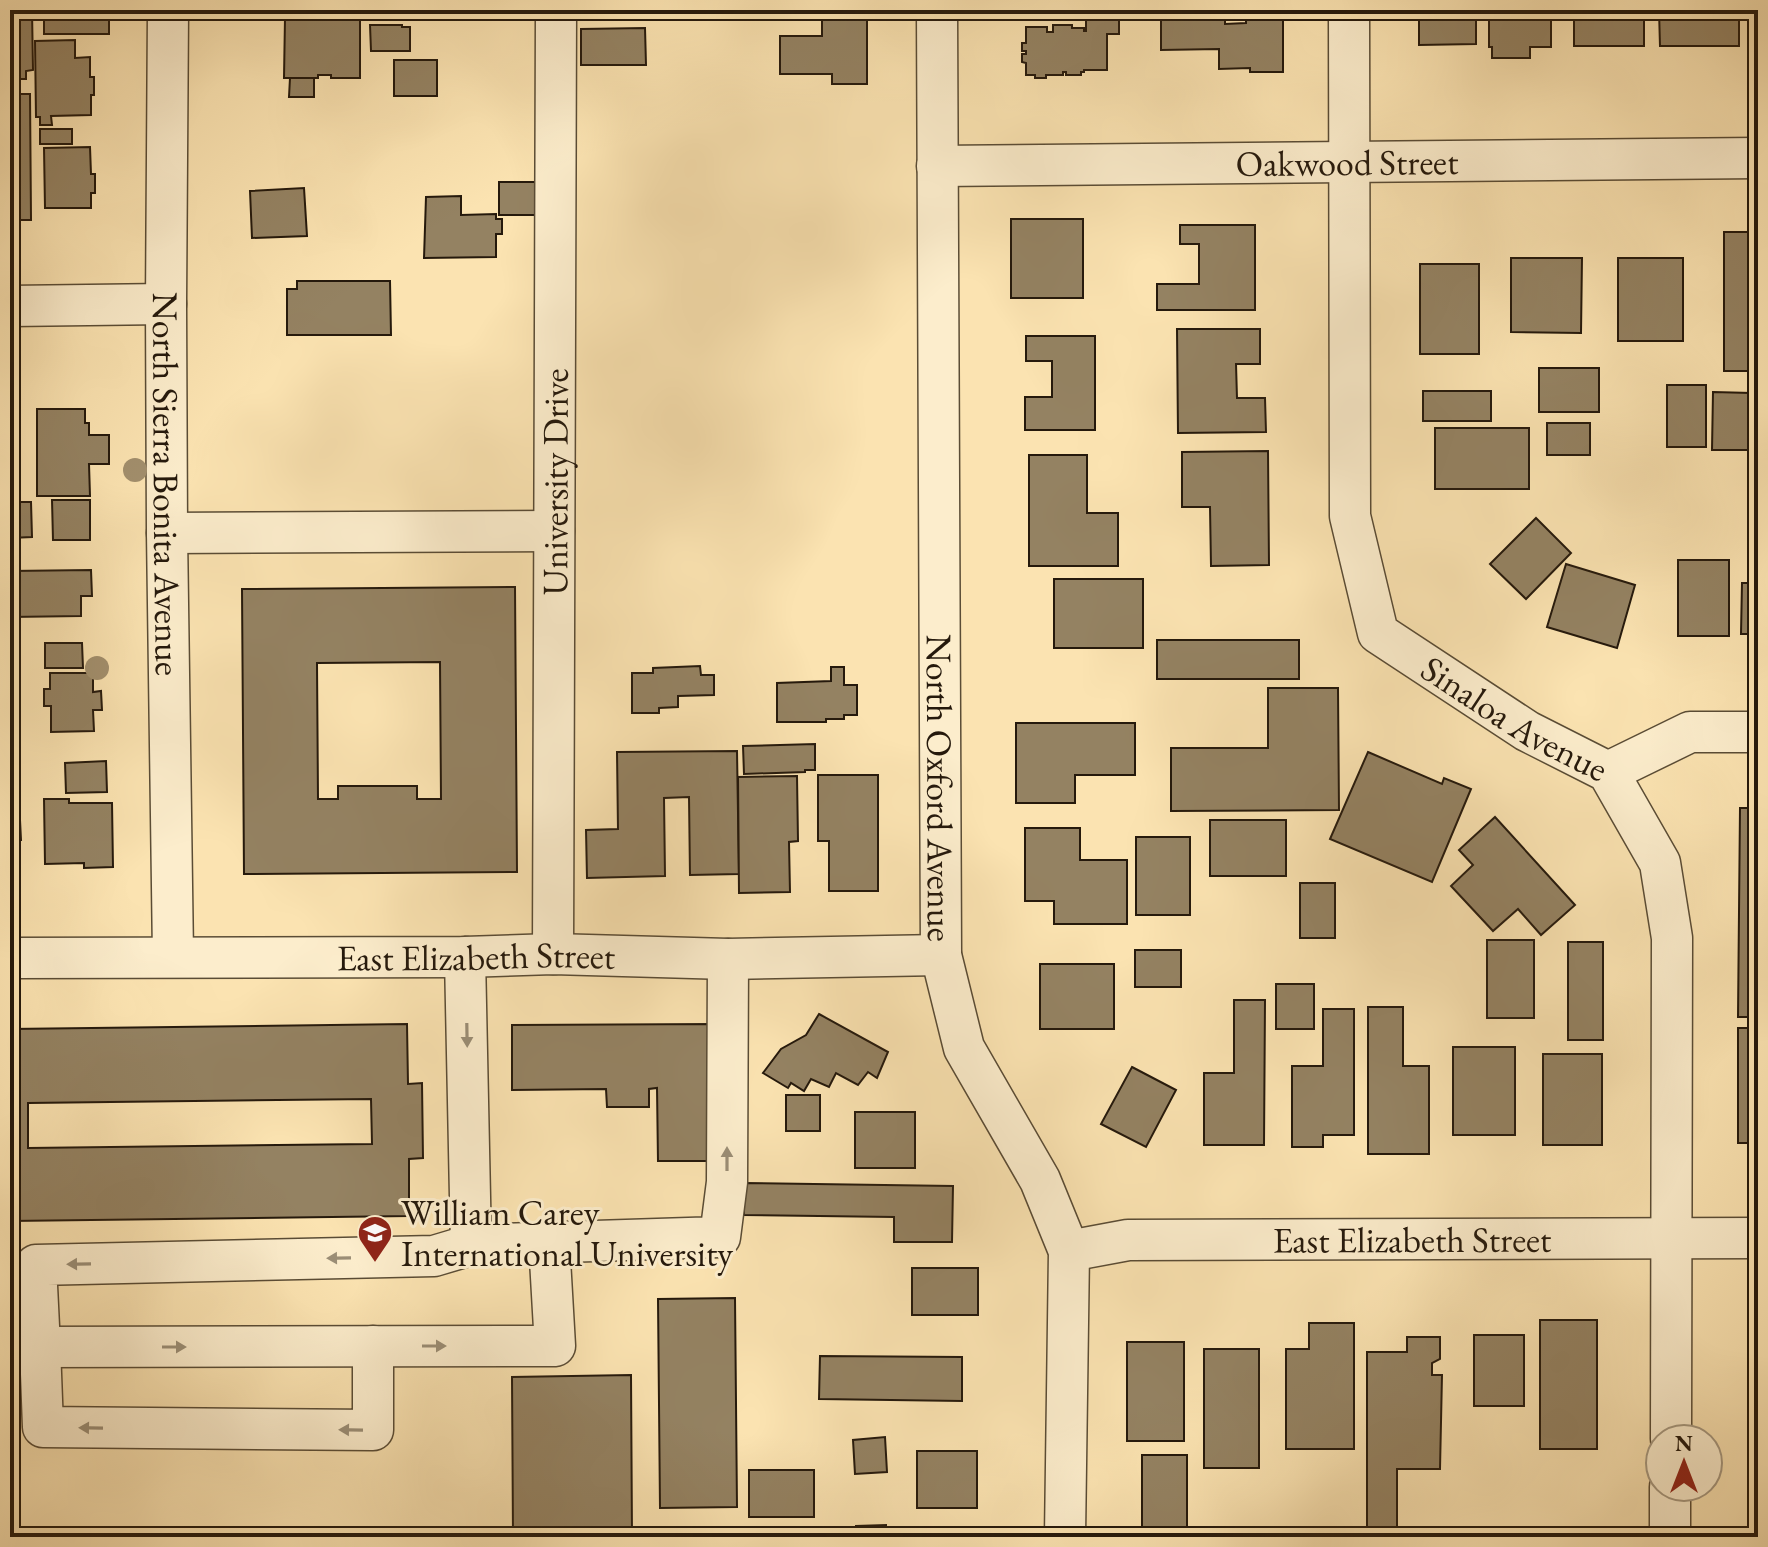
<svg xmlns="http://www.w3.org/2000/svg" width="1768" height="1547" font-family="'EB Garamond',serif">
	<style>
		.building { fill: #948262; stroke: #25190c; stroke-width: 2; fill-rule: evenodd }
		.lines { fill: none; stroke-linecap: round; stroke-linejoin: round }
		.minor-casing { stroke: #5a4c35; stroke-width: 43 }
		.minor { stroke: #fcedcc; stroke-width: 40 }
		.tree { fill: #a28f6d }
		.oneway { fill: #9b8e76 }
		.labels { text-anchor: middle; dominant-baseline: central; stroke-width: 6; stroke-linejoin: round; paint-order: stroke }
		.street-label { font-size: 36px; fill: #25190c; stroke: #fcedcc }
		.poi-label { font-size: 36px; fill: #25190c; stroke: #fcedcc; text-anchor: start }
	</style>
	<rect width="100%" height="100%" fill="#fbe3b1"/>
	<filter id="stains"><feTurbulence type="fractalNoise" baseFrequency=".0025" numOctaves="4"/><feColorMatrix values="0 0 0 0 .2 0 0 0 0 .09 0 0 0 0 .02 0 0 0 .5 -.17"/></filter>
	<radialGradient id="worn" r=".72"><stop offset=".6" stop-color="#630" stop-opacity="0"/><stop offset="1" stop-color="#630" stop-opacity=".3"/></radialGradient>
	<g class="building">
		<path d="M10,10H32L33,70L26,71V79H10Z"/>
		<rect x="44" y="10" width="65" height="24"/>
		<path d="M830,10H867V84H832V74H780V36H822V13H830Z"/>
		<path d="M1106,10H1119V34H1107V70H1084V72H1081V75H1066V72H1063V75H1046V78H1035V75H1026V63L1022,62V54H1026V51H1022V43H1026V27H1047V32H1053V25H1072V28H1084V31H1086V17H1106Z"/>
		<path d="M1419,10H1476V44L1419,45Z"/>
		<path d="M1489,10H1551V47H1530V58H1492V47H1489Z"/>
		<rect x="1574" y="10" width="70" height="36"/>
		<path d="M1659,10H1739V46H1660Z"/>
		<path d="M1197,12V17L1225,16V24L1246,23V13L1283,12V72H1250V68L1219,69V49L1161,50V13Z"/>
		<path d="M285,18H360V78H331V75H318V78H284Z"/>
		<path d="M370,25H402V27H410V51H371Z"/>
		<path d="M645,28L646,65H581V29Z"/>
		<path d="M75,40V58L90,57V77H94V95H91V115L51,116L52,125H40V117H36L35,41Z"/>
		<rect x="394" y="60" width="43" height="36"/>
		<path d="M290,78H314V97H289Z"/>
		<path d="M10,94H30L31,220H10Z"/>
		<rect x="40" y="129" width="32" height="15"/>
		<path d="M90,147L91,174H95V193H91V208H45L44,148Z"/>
		<rect x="499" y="182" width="38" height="33"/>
		<path d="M304,188L307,236L252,238L250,191Z"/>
		<path d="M461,196V215L496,214V219H502V234H496V257L424,258L426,197Z"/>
		<rect x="1011" y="219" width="72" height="79"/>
		<path d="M1180,225H1255V310H1157V284H1199V244H1180Z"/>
		<rect x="1724" y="232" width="34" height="139"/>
		<path d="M1511,258H1582L1581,333L1511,332Z"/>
		<rect x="1618" y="258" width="65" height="83"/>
		<rect x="1420" y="264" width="59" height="90"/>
		<path d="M297,281H390L391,335H287V289H297Z"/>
		<path d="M1177,329H1260V364H1236L1237,398H1265L1266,432L1178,433Z"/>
		<path d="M1026,336H1095V430H1025V397H1052V361H1026Z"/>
		<rect x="1539" y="368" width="60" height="44"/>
		<rect x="1667" y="385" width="39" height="62"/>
		<rect x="1423" y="391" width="68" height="30"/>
		<path d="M1713,392L1751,393V450H1712Z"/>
		<path d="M37,409H85V423H89V435H109V464H89L90,496H37Z"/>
		<rect x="10" y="423" width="4" height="52"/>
		<rect x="1547" y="423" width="43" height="32"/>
		<rect x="1435" y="428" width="94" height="61"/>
		<path d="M1268,451L1269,565L1211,566L1210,507H1182V452Z"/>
		<path d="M1029,455H1087V513H1118V566H1029Z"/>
		<path d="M52,500H90V540H53Z"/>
		<path d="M10,502H31L32,537L10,538Z"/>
		<path d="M1536,518L1571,553L1526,599L1490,564Z"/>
		<rect x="1678" y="560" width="51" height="76"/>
		<path d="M1566,564L1635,585L1617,648L1547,627Z"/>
		<path d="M91,570L92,596H81V616L10,617V571Z"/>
		<rect x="1054" y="579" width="89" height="69"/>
		<path d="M1742,583H1758V634H1741Z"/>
		<path d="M515,587L517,872L244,874L242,589ZM440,662L441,799H417V786H338V799H318L317,663Z"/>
		<rect x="1157" y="640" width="142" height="39"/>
		<path d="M45,643H82L83,668H45Z"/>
		<path d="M700,666L701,675H714V695L678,696V707L659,708V713H632V673H653V668Z"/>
		<path d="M831,667H844V685H857V715H844V719H826V722H777V683L831,681Z"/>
		<path d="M50,673H93V692L101,691L102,710H93L94,731L51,732V706H44V689H50Z"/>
		<path d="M1268,688H1338L1339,810L1171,811V748H1268Z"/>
		<path d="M1016,723H1135V775H1075V803H1016Z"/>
		<path d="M815,744V770H805V772L744,774L743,746Z"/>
		<path d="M737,751L739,874L690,875L689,797L664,798L665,876L587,878L586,830L618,829L617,752Z"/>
		<path d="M1368,752L1442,784L1444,778L1471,789L1432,882L1330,839Z"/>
		<path d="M106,761L107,792L66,793L65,763Z"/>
		<path d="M818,775H878V891H829V841H818Z"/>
		<path d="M797,776L798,841L789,842L790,892L739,893L738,777Z"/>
		<path d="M18,780L21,840H17V850H10V781Z"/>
		<path d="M44,799H69V803H112L113,867L84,868V863L45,864Z"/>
		<path d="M1740,808H1758V1017H1738Z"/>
		<path d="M1495,817L1575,905L1541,935L1518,909L1493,931L1451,886L1473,865L1459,850Z"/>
		<rect x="1210" y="820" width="76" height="56"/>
		<path d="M1025,828H1080V860H1127V924H1054V901H1025Z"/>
		<rect x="1136" y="837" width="54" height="78"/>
		<rect x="1300" y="883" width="35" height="55"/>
		<rect x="1487" y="940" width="47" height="78"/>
		<rect x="1568" y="942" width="35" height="98"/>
		<rect x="1135" y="950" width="46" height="37"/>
		<rect x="1040" y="964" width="74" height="65"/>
		<rect x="1276" y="984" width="38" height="45"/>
		<path d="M1234,1000H1265L1264,1145H1204V1073H1234Z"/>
		<path d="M1368,1007H1403V1066H1429V1154H1368Z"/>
		<path d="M1323,1009H1354V1135H1323V1147H1292V1066H1323Z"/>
		<path d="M819,1014L888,1052L877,1078L868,1072L858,1085L836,1073L829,1087L811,1079L804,1091L791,1083L788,1088L763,1073L781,1049L806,1035Z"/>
		<path d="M407,1024L408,1084L422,1083L423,1158L409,1159V1216L10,1221V1029ZM371,1099L372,1144L28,1148V1103Z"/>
		<path d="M716,1024L717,1161H658L657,1088L649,1089V1107H607L606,1089L512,1090V1025Z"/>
		<rect x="1738" y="1028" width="20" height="115"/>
		<rect x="1453" y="1047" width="62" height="88"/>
		<rect x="1543" y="1054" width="59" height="91"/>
		<path d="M1132,1067L1176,1090L1146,1147L1101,1124Z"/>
		<rect x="786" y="1095" width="34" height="36"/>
		<rect x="855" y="1112" width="60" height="56"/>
		<path d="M744,1183L953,1186L952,1242H894V1217L744,1215Z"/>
		<rect x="912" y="1268" width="66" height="47"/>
		<path d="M735,1298L737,1507L660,1508L658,1299Z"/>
		<rect x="1540" y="1320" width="57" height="129"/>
		<path d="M1309,1323H1354V1449H1286V1349H1309Z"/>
		<rect x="1474" y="1335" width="50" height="71"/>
		<path d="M1407,1337H1440V1359L1432,1363V1375H1442L1440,1469H1397V1527H1367V1352H1407Z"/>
		<rect x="1127" y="1342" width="57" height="99"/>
		<rect x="1204" y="1349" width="55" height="119"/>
		<path d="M820,1356L962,1357V1401L819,1399Z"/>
		<path d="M631,1375L632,1537H513L512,1377Z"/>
		<path d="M885,1437L887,1472L855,1474L853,1440Z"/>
		<rect x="917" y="1451" width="60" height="57"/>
		<rect x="1142" y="1455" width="45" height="82"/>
		<rect x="749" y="1470" width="65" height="47"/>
		<path d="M886,1525V1537H856V1526Z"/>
		<rect x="913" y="1528" width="62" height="9"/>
	</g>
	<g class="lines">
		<defs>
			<g id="minor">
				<path id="s1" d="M168,10L166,304L167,533L173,956"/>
				<path id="s2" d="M937,10L941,955L964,1048L1040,1180L1069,1251L1065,1537"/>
				<path id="s3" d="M1349,10L1350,516L1378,633L1527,731L1608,772L1660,863L1672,938L1671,1439"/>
				<path id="s4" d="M937,166L1758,158"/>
				<path d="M10,306L166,304"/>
				<path d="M167,533L554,531"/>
				<path d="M1608,772L1690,732H1758"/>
				<path id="s5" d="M553,954L556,10"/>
				<path d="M465,957L471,1245"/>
				<path id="s6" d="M10,958L465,957L553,954L728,959L941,955"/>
				<path d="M549,1242L555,1346L40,1347L36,1265L434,1256L471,1245L720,1237L727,1182L728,959"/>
				<path id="s7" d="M1069,1251L1128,1240L1758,1238"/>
				<path d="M40,1347L43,1427L373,1430V1346"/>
				<path d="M1670,1537V1487"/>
			</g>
		</defs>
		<use href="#minor" class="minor-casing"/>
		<use href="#minor" class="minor"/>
	</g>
	<g class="tree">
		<circle cx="135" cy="470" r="12"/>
		<circle cx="97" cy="668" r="12"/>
	</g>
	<defs><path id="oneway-solid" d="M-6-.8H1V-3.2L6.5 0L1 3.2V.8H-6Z" transform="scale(2)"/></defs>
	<g class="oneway">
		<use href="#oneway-solid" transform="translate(467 1035) rotate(89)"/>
		<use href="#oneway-solid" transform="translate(727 1159) rotate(-90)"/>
		<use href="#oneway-solid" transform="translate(339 1258) rotate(179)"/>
		<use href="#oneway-solid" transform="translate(79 1264) rotate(179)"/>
		<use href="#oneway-solid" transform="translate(434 1346)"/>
		<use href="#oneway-solid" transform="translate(174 1347)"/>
		<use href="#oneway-solid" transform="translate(91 1428) rotate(-179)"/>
		<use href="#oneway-solid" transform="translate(351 1430) rotate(-179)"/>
	</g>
	<defs>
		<symbol id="university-pin" viewBox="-11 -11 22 30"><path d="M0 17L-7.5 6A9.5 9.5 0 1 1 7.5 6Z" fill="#8f2418" stroke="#fcedcc"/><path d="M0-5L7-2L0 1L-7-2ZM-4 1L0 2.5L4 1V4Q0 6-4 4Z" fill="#fff"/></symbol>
	</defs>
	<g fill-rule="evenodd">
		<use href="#university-pin" x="355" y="1213" width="40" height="54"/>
	</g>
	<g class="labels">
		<g class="street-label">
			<text stroke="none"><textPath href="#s4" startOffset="410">Oakwood Street</textPath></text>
			<text stroke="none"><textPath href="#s5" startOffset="472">University Drive</textPath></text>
			<text stroke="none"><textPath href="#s1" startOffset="474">North Sierra Bonita Avenue</textPath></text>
			<text stroke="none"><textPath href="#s3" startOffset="788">Sinaloa Avenue</textPath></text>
			<text stroke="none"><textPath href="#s2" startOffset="778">North Oxford Avenue</textPath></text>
			<text stroke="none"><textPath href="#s6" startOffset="466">East Elizabeth Street</textPath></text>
			<text stroke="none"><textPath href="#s7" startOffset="344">East Elizabeth Street</textPath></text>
		</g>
		<g class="poi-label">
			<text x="401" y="1212">William Carey<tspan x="401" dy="41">International University</tspan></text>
		</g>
	</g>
	<rect width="1768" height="1547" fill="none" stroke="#fbe3b1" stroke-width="40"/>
	<rect x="12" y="12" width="1744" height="1523" fill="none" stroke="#25190c" stroke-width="4"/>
	<rect x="20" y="20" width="1728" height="1507" fill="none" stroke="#25190c" stroke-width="2"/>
	<g transform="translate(1684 1463)"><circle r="38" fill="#fcedcc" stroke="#a6987f" stroke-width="2"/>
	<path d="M0-6L14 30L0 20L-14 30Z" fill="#8f2418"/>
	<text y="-12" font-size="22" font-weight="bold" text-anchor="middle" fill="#25190c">N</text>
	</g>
	<rect width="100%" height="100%" filter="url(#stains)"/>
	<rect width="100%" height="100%" fill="url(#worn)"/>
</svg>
